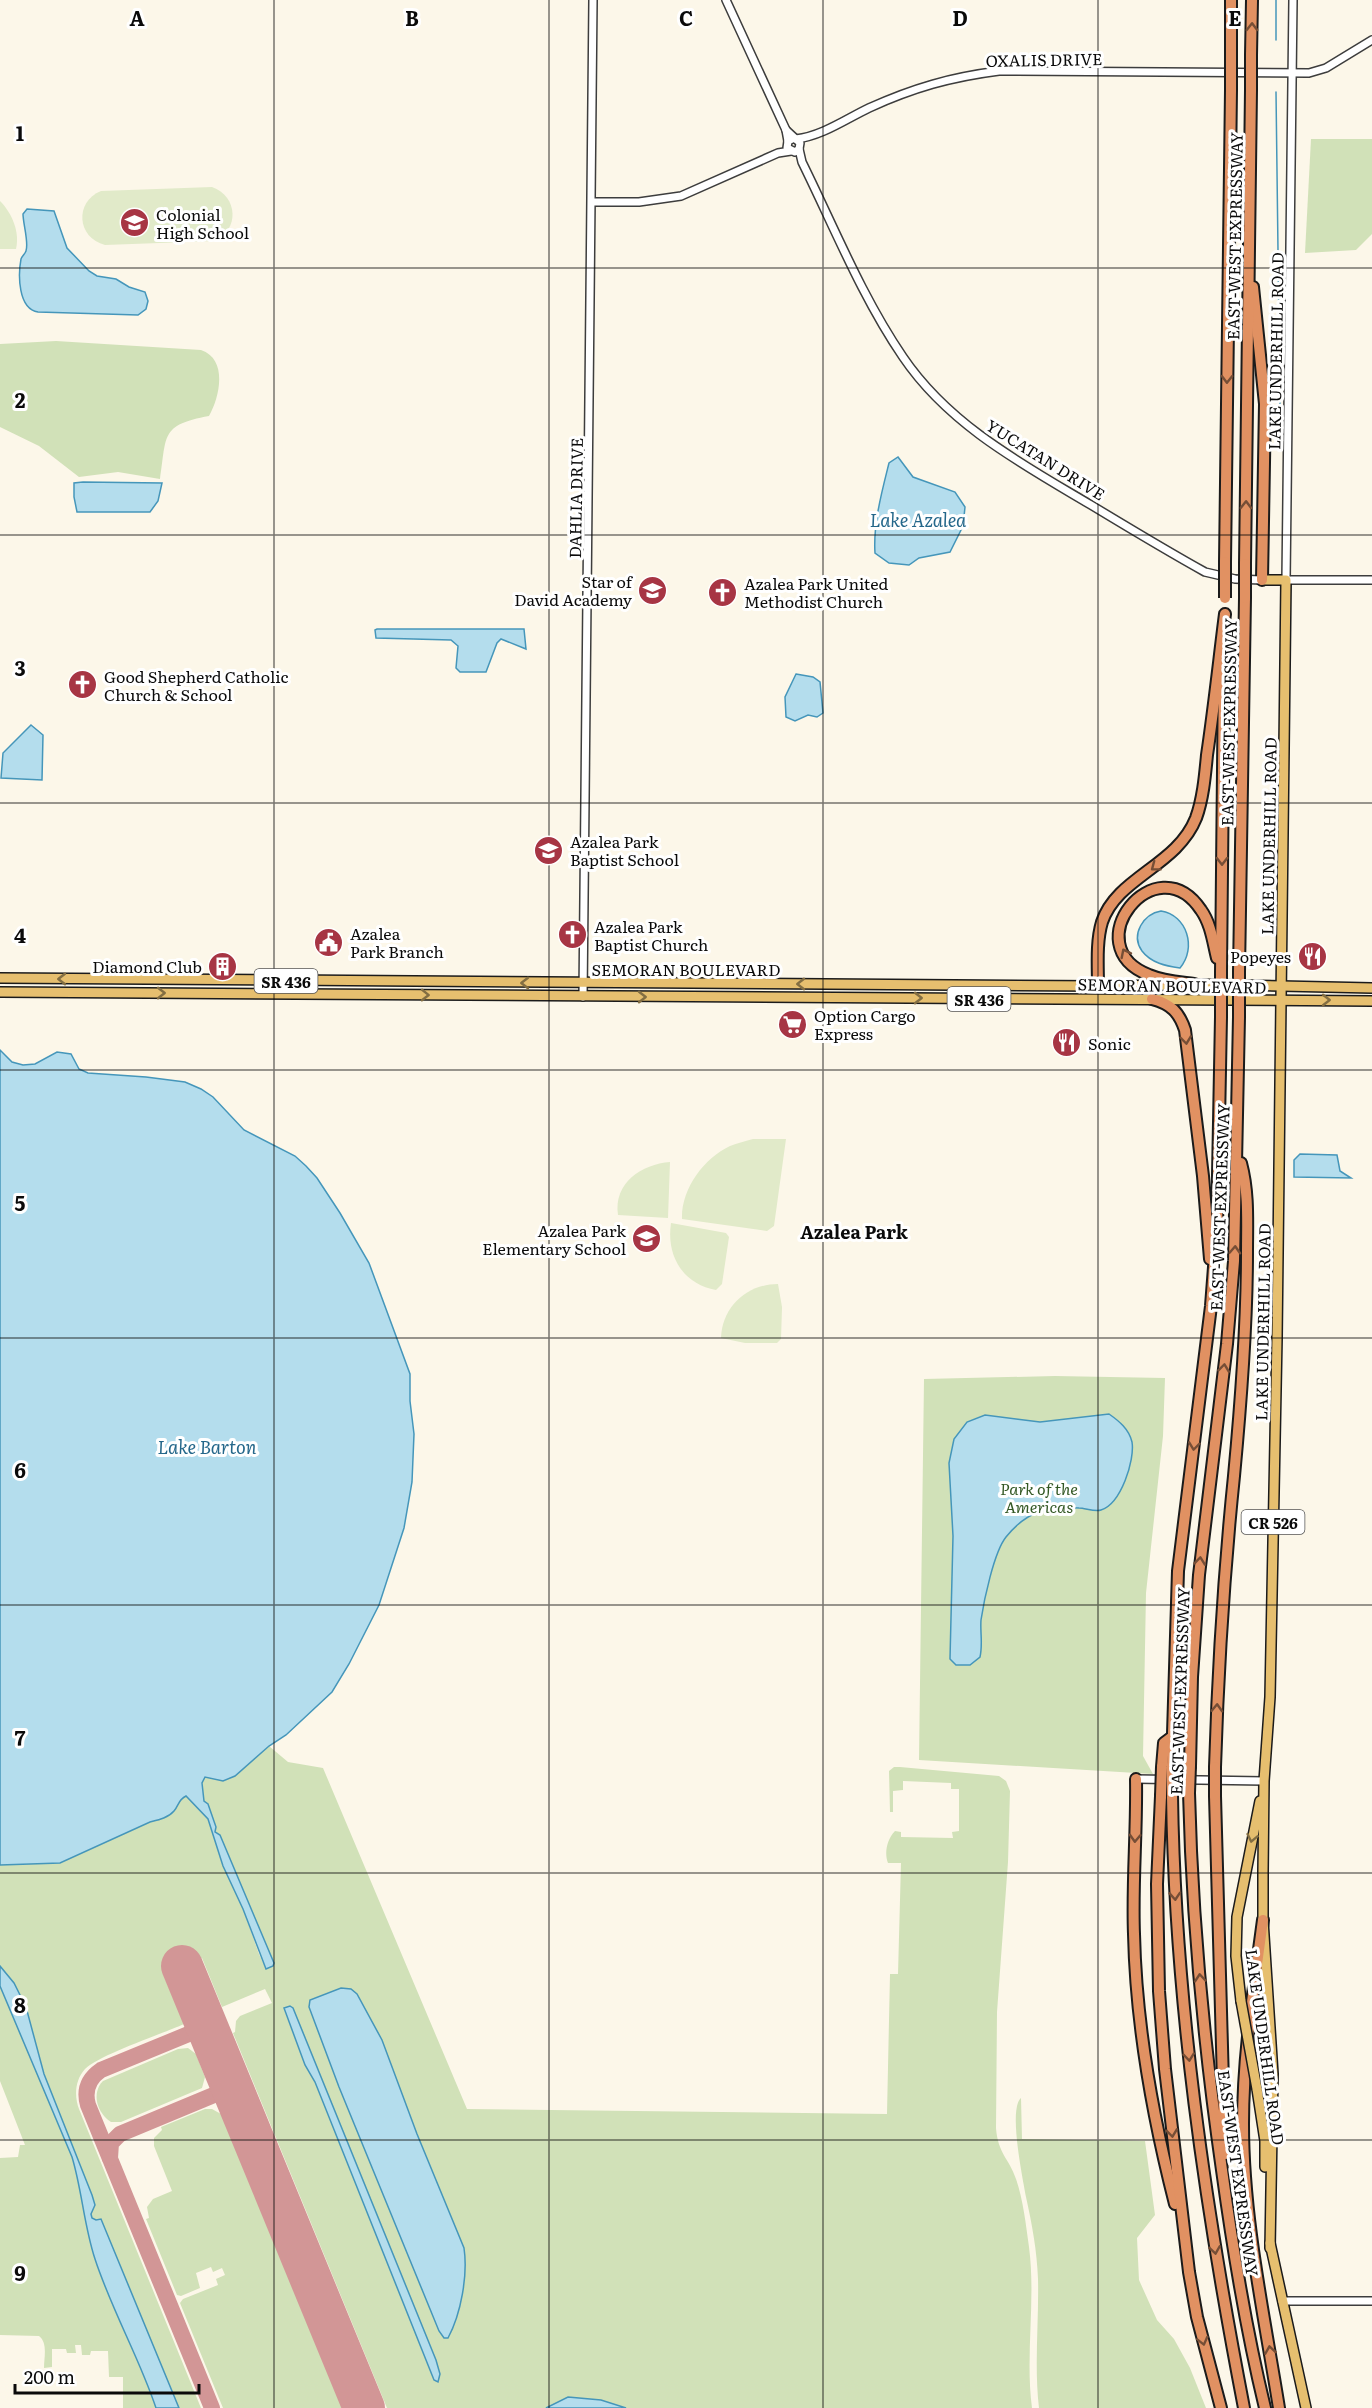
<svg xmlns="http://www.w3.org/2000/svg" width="1372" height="2408" font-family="Literata,serif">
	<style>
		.green { fill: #d1e1b8; fill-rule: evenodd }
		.pitch { fill: #e1eac9 }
		.water { fill: #b4dded; stroke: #4596ba; stroke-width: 1.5 }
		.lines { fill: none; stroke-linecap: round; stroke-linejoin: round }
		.stream { stroke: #4596ba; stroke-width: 1.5 }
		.taxiway { stroke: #d29696; stroke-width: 16 }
		.runway { stroke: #d29696; stroke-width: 42 }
		.minor-casing { stroke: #3d3d3d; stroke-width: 10 }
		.major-casing { stroke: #1b1b1b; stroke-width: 12 }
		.highway-casing { stroke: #1b1b1b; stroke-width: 14 }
		.minor { stroke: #fff; stroke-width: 7 }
		.major { stroke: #e6bf6f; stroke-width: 9 }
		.highway { stroke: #e19162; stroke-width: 10 }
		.major-bridge-casing { stroke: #1b1b1b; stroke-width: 12; stroke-linecap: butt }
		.highway-bridge-casing { stroke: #1b1b1b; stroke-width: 14; stroke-linecap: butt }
		.major-bridge { stroke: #e6bf6f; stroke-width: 9 }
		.highway-bridge { stroke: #e19162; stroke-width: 10 }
		.oneway { stroke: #764e36 }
		.oneway2 { stroke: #836e42 }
		.grid { fill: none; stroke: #0a0a0a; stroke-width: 1.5; stroke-opacity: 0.55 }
		.labels { text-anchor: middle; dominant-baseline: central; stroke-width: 6; stroke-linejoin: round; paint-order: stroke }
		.shield { fill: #fff; stroke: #545454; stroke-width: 1.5 }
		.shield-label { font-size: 15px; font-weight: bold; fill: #0a0a0a }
		.street-label { font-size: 16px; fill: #0a0a0a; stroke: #fff }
		.poi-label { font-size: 16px; fill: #0a0a0a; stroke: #fff; text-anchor: start }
		.park-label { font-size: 16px; font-style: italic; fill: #335824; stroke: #fff }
		.water-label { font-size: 18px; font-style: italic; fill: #24678a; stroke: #fff }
		.neighbourhood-label { font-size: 18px; font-weight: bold; fill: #0a0a0a; stroke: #fff }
		.grid-label { font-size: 20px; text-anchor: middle; font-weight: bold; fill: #0a0a0a; stroke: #fff; stroke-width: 6; stroke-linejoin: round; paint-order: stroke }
	</style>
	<rect width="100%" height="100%" fill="#fcf7e9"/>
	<g class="green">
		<path d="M1311,139H1372V234L1356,250L1305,253Z"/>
		<path d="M56,341L201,350C228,359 220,397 209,416C160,425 167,435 160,479L118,472L79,477L39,446L0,427V344Z"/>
		<path d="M1055,1376L1165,1378L1163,1436L1146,1593L1143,1756L1153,1774L919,1760L924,1379Z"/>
		<path d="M269,1746L288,1762L323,1768L467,2109L887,2114L890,1974H898L901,1863H888C884,1853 887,1839 895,1831L901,1832V1837L953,1838L952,1832L959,1831V1789H951V1783L903,1781V1790L893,1791V1812H890L889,1771L894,1767H900L999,1776L1006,1781L1010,1791L1008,1862L997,2012L996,2128C998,2154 1009,2158 1016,2179C1023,2199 1026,2225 1029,2247C1036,2300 1025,2355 1032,2408H626L568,2397L546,2408H387L233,2033L235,2032L236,2021L240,2016L272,2003L265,1989L222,2007L202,1958L163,1974L184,2024C162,2034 99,2055 85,2069C75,2080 74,2096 79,2109L201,2408H123V2377H109L108,2351H91L90,2355H82L81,2345H75L76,2353H67L66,2349H52V2367L44,2368C44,2357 48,2343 39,2336L0,2335V2158L18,2157L20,2145H25L0,2081V1865L60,1863L150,1822C158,1820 168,1818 174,1811C179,1805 178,1800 186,1796L208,1819L223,1866L243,1909L259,1954L266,1969C258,1944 230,1844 215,1832L216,1827L208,1804L204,1802L202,1783L204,1777L235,1776ZM357,1994L382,2040L417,2134L464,2248L439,2331L339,2087L309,2007ZM290,2006L293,2008L436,2360L434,2380L315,2082L305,2065L284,2009Z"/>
		<path d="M188,2048L196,2054L205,2077L202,2088L121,2122H111C97,2113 91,2093 103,2081L178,2049Z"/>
		<path d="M1021,2098L1022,2139L1145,2141L1155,2215L1137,2238L1139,2280L1157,2320L1174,2339L1190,2368L1206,2408H1039C1034,2365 1039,2322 1038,2279C1037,2251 1032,2224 1026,2197C1023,2179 1008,2109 1021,2098Z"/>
		<path d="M205,2109H212L221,2114L342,2408H223L180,2303L183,2299L218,2285L216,2279L225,2275L222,2268L213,2272L211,2267L196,2273L200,2288L181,2296L177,2295L146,2219L149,2218L147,2207L153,2199L172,2191L154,2146V2138L162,2130L161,2127Z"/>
	</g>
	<g class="pitch">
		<path d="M212,187C238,196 240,230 214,241L105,245C77,238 74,202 101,191Z"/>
		<path d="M0,201C12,213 20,232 16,249H0Z"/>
		<path d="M753,1139H786L774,1226L767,1231L682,1219C681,1189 704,1158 730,1146C737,1143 746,1141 753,1139Z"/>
		<path d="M670,1162L668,1218L618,1215C613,1183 642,1164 670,1162Z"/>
		<path d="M671,1223L726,1233L729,1237L722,1284L716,1290C683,1284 666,1256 671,1223Z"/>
		<path d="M778,1284L782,1307L781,1339L777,1343H745L721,1338C722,1307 747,1284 778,1284Z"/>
	</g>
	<g class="water">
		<path d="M27,209L54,211L67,248L89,271L97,276L116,279L129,287L145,292L148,301L146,309L138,315L38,312C18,309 18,275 21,259C22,256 25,254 26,251C29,242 23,224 23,214Z"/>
		<path d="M898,457L913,477L955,492L965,507L963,526L950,552L919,558L909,565L889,563L875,553C873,524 882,491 889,463Z"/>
		<path d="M83,482L162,483L158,501L150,512H77L74,497V483Z"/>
		<path d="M377,629H524L526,649L501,639L497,643L486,672H460L456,668L458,646L451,640L376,638L375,630Z"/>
		<path d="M796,674L813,677L820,682L823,713L817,717L808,715L795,721L786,717L785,697Z"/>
		<path d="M31,725L43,735L42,780L1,778L3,753Z"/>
		<path d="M1161,911C1187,915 1197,948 1180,968C1166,966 1151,963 1142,951C1130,934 1144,914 1161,911Z"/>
		<path d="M0,1050L12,1062L23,1065L35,1064L57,1052L71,1054L79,1069L88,1073L146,1077L185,1082L201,1089L213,1097L244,1130L295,1156L306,1166L317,1178L340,1213L369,1263L410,1374V1401L414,1434L412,1482L404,1528L379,1605L349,1664L332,1692L286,1735L269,1746L235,1776L223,1781L205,1777L202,1783L204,1801L208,1804L216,1827L215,1832L220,1835L274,1963L273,1966L266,1969L243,1909L223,1866L208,1819L186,1796C178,1800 179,1805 174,1811C168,1818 158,1820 150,1822L60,1863L0,1865Z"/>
		<path d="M1300,1154L1337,1155L1340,1171L1351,1178L1294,1177V1160Z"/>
		<path d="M1109,1414C1119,1421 1129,1429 1132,1442C1135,1460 1121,1504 1101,1510C1095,1512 1085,1508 1079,1508C1048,1505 1026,1512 1006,1537C994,1552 984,1600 981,1620C980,1632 983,1644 980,1657L970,1665H956L950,1659L953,1536L949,1463L954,1439L967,1422L985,1415L1040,1422Z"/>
		<path d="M0,1966L14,1983L26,2007L44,2074L92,2195L95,2205L91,2214L92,2218L96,2220L101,2219L179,2408H156C139,2357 112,2311 95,2259C84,2226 82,2190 72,2157L0,1986Z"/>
		<path d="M341,1988L351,1989L357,1994L382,2040L417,2134L464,2248C468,2275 461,2314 448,2338H444L439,2331L339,2087L309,2007L310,2000Z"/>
		<path d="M290,2006L293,2008L436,2360L440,2374L438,2382L434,2380L315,2082L305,2065L284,2008Z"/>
		<path d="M568,2397L601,2400L626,2408H546Z"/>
	</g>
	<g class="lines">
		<g class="stream">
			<path d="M1276,40V0"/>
			<path d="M1276,92L1280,410"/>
		</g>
		<g class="taxiway">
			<path d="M208,2026L101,2070C88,2079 84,2091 88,2105L212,2408"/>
			<path d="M110,2158L111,2143L120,2134L233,2087"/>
		</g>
		<path class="runway" d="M182,1966L364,2408"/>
		<defs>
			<g id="minor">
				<path d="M726,0L786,130L788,141"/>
				<path d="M1293,0L1286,580H1372"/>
				<path d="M786,130L800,143L799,149L795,152L787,148L788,141L792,139"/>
				<path d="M796,139C822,136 846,119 869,108C913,88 951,77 999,71L1309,73L1326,68L1372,40"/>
				<path d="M799,149L802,162C834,227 862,297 903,357C949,425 1022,464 1091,505C1129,528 1167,551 1205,572L1235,579L1262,580"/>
				<path d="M592,202H639L681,196L778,153L791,151"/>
				<path d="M583,997L593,0"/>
				<path d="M1136,1779L1264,1781"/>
				<path d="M1282,2301H1372"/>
			</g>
			<g id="major">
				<path d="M1262,580H1286L1277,1338L1270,1697L1264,1781L1263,1872V1920L1273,2074L1270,2248"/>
				<path d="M0,978L1098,986L1174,985"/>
				<path d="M1187,984L1372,988"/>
				<path d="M0,992L1372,1001"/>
				<path d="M1241,2001L1236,1956L1237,1917L1260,1801"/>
				<path d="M1257,2089L1265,2141V2167"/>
				<path d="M1270,2243L1306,2408"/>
			</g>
			<g id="highway">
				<path d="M1231,54V0"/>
				<path d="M1251,55L1252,0"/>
				<path d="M1253,287L1265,404L1262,580"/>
				<path d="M1225,562L1231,90"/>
				<path d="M1245,564L1251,90"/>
				<path d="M1221,972L1224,669"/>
				<path d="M1239,972L1245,598"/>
				<path d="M1194,984C1179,982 1163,981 1149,975C1074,946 1156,843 1201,910C1211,924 1213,942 1217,958"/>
				<path d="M1098,986C1098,966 1096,942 1102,922C1117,877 1177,866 1196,818C1203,799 1205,776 1207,755C1214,708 1219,661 1225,614"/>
				<path d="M1152,999C1171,1004 1179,1012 1185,1030L1203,1176L1210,1259"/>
				<path d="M1172,1766L1178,1571L1211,1306L1217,1228L1221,1017"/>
				<path d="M1190,1766L1192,1677L1199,1575L1227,1344L1234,1261L1239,1017"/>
				<path d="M1162,1767L1164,1743L1172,1737"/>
				<path d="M1215,1767C1218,1670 1224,1573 1234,1476C1241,1402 1247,1328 1247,1253C1247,1223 1249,1193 1241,1163"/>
				<path d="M1136,1779C1137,1831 1132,1883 1134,1934C1136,2024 1153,2118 1175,2204"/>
				<path d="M1189,1793C1192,1919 1204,2045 1222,2170C1233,2250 1246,2330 1265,2408"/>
				<path d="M1172,1795C1175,2002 1205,2206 1244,2408"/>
				<path d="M1161,1796L1157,1884L1159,1991L1165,2069L1189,2272L1197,2317L1221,2408"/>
				<path d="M1215,1796L1225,2154"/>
				<path d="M1263,1920C1254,1988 1243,2055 1243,2124C1243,2219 1264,2314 1279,2408"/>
			</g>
		</defs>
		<use href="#minor" class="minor-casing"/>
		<use href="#major" class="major-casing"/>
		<use href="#highway" class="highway-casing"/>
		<use href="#minor" class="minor"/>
		<use href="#major" class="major"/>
		<use href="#highway" class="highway"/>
		<defs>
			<path id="major-bridge" d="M1241,2001L1257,2089"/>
			<g id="highway-bridge">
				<path d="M1231,90V54"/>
				<path d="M1251,90V55"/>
				<path d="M1225,598V562"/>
				<path d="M1245,598V564"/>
				<path d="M1221,1017V972"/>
				<path d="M1239,1017V972"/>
				<path d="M1172,1766V1795"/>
				<path d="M1189,1793L1190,1766"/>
				<path d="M1161,1796L1162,1767"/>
				<path d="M1215,1796V1767"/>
			</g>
		</defs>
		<use href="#major-bridge" class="major-bridge-casing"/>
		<use href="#highway-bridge" class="highway-bridge-casing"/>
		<use href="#major-bridge" class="major-bridge"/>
		<use href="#highway-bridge" class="highway-bridge"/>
	</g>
	<defs><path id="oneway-chevron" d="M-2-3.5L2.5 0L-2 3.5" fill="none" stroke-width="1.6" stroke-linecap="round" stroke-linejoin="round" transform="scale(1.5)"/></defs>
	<g class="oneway">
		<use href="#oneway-chevron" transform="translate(1252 27) rotate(-89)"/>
		<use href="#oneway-chevron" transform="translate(1227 379) rotate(91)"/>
		<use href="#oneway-chevron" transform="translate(1246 505) rotate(-89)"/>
		<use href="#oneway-chevron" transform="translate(1222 861) rotate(90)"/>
		<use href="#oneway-chevron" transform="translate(1155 867) rotate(143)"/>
		<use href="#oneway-chevron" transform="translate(1125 953) rotate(-117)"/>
		<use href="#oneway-chevron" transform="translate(1186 1040) rotate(83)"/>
		<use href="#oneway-chevron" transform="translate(1235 1250) rotate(-87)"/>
		<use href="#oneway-chevron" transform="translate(1224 1368) rotate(-83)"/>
		<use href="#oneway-chevron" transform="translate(1194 1446) rotate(97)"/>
		<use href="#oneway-chevron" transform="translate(1200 1561) rotate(-84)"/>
		<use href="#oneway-chevron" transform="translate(1217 1708) rotate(-88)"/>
		<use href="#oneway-chevron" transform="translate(1135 1838) rotate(92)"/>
		<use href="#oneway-chevron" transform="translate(1175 1896) rotate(86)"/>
		<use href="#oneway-chevron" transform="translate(1200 1978) rotate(-95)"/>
		<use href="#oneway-chevron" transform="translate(1189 2057) rotate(84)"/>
		<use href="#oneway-chevron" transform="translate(1172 2133) rotate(83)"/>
		<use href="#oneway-chevron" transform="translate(1215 2250) rotate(81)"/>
		<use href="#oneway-chevron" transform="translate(1203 2341) rotate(76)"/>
		<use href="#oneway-chevron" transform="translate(1270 2350) rotate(-99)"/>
	</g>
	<g class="oneway2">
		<use href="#oneway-chevron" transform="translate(62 979) rotate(-180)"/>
		<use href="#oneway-chevron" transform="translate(525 983) rotate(-180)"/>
		<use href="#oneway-chevron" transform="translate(801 984) rotate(-180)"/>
		<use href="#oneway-chevron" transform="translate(161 993)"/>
		<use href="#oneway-chevron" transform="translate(425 995) rotate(1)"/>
		<use href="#oneway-chevron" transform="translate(642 997)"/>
		<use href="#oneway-chevron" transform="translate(918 998)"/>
		<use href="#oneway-chevron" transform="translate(1326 1000)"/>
		<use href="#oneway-chevron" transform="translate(1252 1838) rotate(102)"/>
	</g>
	<path class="grid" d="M274,0V2408M549,0V2408M823,0V2408M1098,0V2408M0,268H1372M0,535H1372M0,803H1372M0,1070H1372M0,1338H1372M0,1605H1372M0,1873H1372M0,2140H1372"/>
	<defs>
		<symbol id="school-disc" viewBox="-11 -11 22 22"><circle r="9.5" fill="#a73544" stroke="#fff"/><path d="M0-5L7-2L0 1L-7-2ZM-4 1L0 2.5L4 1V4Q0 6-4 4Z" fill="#fff"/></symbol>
		<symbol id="church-disc" viewBox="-11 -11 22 22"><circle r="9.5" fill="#a73544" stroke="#fff"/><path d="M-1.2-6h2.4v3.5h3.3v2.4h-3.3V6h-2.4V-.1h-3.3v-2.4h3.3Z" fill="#fff"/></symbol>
		<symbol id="civic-disc" viewBox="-11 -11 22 22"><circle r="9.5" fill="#a73544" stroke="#fff"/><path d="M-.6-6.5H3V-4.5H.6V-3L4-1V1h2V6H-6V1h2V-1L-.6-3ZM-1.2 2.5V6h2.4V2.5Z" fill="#fff"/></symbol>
		<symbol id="restaurant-disc" viewBox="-11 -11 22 22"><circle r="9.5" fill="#a73544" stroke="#fff"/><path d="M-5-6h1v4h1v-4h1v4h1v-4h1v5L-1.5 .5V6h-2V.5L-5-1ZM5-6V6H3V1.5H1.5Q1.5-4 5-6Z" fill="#fff"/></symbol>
		<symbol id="building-disc" viewBox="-11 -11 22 22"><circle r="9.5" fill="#a73544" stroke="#fff"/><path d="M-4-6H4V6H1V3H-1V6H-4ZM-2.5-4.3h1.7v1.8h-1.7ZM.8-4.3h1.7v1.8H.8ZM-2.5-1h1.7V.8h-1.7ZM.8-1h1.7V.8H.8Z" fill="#fff"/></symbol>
		<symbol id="supermarket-disc" viewBox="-11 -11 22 22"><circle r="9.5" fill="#a73544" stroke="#fff"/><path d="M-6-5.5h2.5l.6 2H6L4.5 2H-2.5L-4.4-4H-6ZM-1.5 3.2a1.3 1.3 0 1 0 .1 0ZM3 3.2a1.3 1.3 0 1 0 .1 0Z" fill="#fff"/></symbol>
	</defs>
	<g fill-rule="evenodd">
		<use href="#school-disc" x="118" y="206" width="33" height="33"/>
		<use href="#school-disc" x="636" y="574" width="33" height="33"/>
		<use href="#church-disc" x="706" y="576" width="33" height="33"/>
		<use href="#church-disc" x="66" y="668" width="33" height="33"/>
		<use href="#school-disc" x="532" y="834" width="33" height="33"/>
		<use href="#church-disc" x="556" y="918" width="33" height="33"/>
		<use href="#civic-disc" x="312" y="926" width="33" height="33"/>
		<use href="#restaurant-disc" x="1296" y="940" width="33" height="33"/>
		<use href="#building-disc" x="206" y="950" width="33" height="33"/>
		<use href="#supermarket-disc" x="776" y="1008" width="33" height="33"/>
		<use href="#restaurant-disc" x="1050" y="1026" width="33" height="33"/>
		<use href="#school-disc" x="630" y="1222" width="33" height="33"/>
	</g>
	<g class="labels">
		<g class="shield">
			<rect x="254.5" y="969" width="63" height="24" rx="4.5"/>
			<rect x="947.5" y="987" width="63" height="24" rx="4.5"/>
			<rect x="1241.5" y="1510" width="63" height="24" rx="4.5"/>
		</g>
		<g class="shield-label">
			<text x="286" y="981">SR 436</text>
			<text x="979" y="999">SR 436</text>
			<text x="1273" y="1522">CR 526</text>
		</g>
		<g class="street-label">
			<text transform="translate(1044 59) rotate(-1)">OXALIS DRIVE</text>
			<text transform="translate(1234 236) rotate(-89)">EAST-WEST EXPRESSWAY</text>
			<text transform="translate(1275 351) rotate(-89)">LAKE UNDERHILL ROAD</text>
			<text transform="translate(1046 459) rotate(32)">YUCATAN DRIVE</text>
			<text transform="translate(575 498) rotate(-89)">DAHLIA DRIVE</text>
			<text transform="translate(1228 722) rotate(-89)">EAST-WEST EXPRESSWAY</text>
			<text transform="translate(1268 836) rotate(-89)">LAKE UNDERHILL ROAD</text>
			<text x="686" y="969">SEMORAN BOULEVARD</text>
			<text transform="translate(1172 985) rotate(1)">SEMORAN BOULEVARD</text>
			<text transform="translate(1219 1207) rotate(-88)">EAST-WEST EXPRESSWAY</text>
			<text transform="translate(1262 1322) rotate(-89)">LAKE UNDERHILL ROAD</text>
			<text transform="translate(1179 1691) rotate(-88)">EAST-WEST EXPRESSWAY</text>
			<text transform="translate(1266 2047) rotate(82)">LAKE UNDERHILL ROAD</text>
			<text transform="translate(1239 2173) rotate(82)">EAST-WEST EXPRESSWAY</text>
		</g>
		<g class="poi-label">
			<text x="156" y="214">Colonial<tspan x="156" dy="18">High School</tspan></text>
			<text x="632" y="581" text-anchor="end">Star of<tspan x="632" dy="18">David Academy</tspan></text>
			<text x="744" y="583">Azalea Park United<tspan x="744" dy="18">Methodist Church</tspan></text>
			<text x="104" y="676">Good Shepherd Catholic<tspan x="104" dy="18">Church &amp; School</tspan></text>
			<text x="570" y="841">Azalea Park<tspan x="570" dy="18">Baptist School</tspan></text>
			<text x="594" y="926">Azalea Park<tspan x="594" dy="18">Baptist Church</tspan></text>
			<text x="350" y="933">Azalea<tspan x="350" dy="18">Park Branch</tspan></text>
			<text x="1291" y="956" text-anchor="end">Popeyes</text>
			<text x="202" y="966" text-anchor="end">Diamond Club</text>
			<text x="814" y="1015">Option Cargo<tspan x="814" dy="18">Express</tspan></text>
			<text x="1088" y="1043">Sonic</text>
			<text x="626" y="1230" text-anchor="end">Azalea Park<tspan x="626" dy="18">Elementary School</tspan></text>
		</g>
		<g class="park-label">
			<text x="1039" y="1488">Park of the<tspan x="1039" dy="18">Americas</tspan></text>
		</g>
		<g class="water-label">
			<text x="918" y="519">Lake Azalea</text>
			<text x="207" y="1446">Lake Barton</text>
		</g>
		<g class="neighbourhood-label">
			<text x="854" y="1231">Azalea Park</text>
		</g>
	</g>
	<g class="grid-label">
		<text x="137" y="26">A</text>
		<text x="412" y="26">B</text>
		<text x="686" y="26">C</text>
		<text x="960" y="26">D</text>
		<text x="1235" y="26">E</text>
		<text x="20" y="141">1</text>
		<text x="20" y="408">2</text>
		<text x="20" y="676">3</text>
		<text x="20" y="943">4</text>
		<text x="20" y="1211">5</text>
		<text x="20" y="1478">6</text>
		<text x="20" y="1746">7</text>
		<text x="20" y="2013">8</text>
		<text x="20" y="2281">9</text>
	</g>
	<path d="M15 2384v9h184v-9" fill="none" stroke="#0a0a0a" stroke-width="3"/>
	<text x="24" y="2384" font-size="18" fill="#0a0a0a" stroke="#ffffff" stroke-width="4.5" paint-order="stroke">200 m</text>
</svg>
